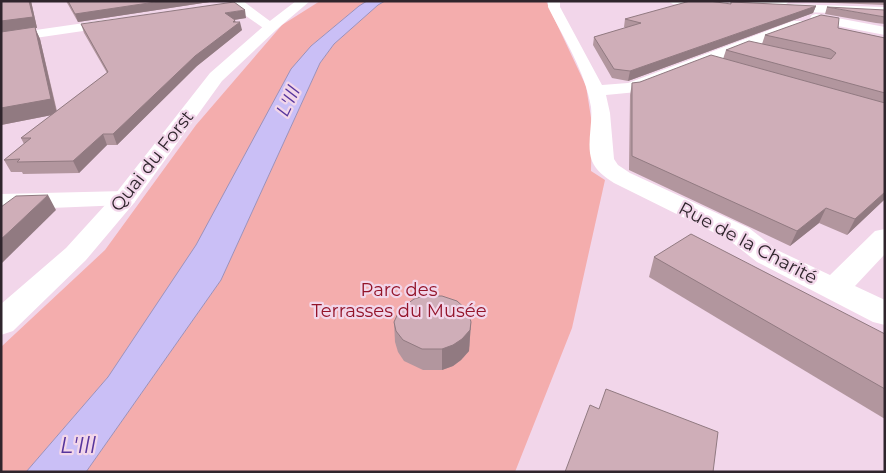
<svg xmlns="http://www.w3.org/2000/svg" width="886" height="473" font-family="Montserrat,sans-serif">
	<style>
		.green { fill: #f4adad }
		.water { fill: #cabff6; stroke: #9c91b9 }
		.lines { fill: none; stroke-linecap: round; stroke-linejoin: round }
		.minor { fill: #fff; fill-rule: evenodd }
		.tertiary { fill: #fff; fill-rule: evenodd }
		.secondary { fill: #fff; fill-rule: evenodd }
		.wall { fill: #b2969e }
		.shaded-wall { fill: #917a81 }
		.building { fill: #cfaeb8; stroke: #917a81 }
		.labels { text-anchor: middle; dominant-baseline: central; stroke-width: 4.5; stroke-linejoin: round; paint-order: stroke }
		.street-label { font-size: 18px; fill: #2f252c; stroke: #f2d6ea }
		.park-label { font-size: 18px; fill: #93142a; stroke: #f2d6ea }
		.water-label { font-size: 19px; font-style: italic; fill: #57359c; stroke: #f2d6ea }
		.near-water-label { font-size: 22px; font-style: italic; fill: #57359c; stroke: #f2d6ea }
	</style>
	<rect width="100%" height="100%" fill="#f2d6ea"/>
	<g class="green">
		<path d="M320,1H367L359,6L311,46L196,245L108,377L26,472H1V347L105,250L196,125L282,25Z"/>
		<path d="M385,1H546L586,86L592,124L591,171L605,180L572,328L515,472H86L221,280L320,63L334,44L378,5Z"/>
	</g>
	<path class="water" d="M367,1H385L378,5L334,44L320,63L221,280L86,472H26L108,377L196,245L291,69L311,46L359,6Z"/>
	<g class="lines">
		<g class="minor">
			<path d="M231,1H243L278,27L271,31L266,30L239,11Z"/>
			<path d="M548,1H560V7L602,85L628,83L793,21H803L804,24L803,27L637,92L606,95L610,113L614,159L618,165L630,173L749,228L777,250L830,275L875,231L885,229V254L855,286L885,300V325L873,322L757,262L729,240L614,183C605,177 596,171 592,161C586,145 593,124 591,107C585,71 564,39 548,7Z"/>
			<path d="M816,14L885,27V35L812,21L810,18L812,15Z"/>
			<path d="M119,18L124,19L125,22L124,25L1,43V35Z"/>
			<path d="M125,191L134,193L137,198L134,203L125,205L1,210V194Z"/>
		</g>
		<path class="tertiary" d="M296,1H310L276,30L222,81L134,203L86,260L13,331L1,335V304L66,248L116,193L210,73L266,24Z"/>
		<g class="secondary">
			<path d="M667,1H720L727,3L729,5L723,9L673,4Z"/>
			<path d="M726,1H790L786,4L885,7V15L776,11L772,10L771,6L732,4Z"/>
		</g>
	</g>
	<g class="wall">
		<path d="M1,1H31L37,28H35L40,39L57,111L107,73L84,33L81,24L246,18L234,20L242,30L197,66L117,145H107L79,173L23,174L22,172H11L4,160L24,144L21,138L52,115L1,125Z"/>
		<path d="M66,1H216L78,22Z"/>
		<path d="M784,1H885V5Z"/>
		<path d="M731,2L816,6L813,13L628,81L612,78L593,45L594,37L626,28L624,27L625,19L730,4Z"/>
		<path d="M827,7L885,17V24L876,23L825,14Z"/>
		<path d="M838,28L885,38V199L847,235L819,223L790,246L629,170L630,95L632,83L640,82L723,59L726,50L762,44L765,35Z"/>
		<path d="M654,257L885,334V419L649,277Z"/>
		<path d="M394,322H471L469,351L461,360L453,366L442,370H423L404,361L398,352L395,342Z"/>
	</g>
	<g class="shaded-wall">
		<path d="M29,1H31L37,28H35L40,39L57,114L1,125V21Z"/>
		<path d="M162,1H216L78,22L75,14Z"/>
		<path d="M816,6L813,13L628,81L630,71Z"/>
		<path d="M245,10L246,18L227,21L225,13Z"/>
		<path d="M235,20L236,25L240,22L242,30L197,66L117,145L113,134L195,56Z"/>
		<path d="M103,134L107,145L79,173L73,161Z"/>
		<path d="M885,192V199L847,235L855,219Z"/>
		<path d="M48,195L56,210L1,264V239Z"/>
		<path d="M826,208L819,223L790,246L797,231Z"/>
		<path d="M471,322L469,351L461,360L453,366L442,370V349Z"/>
	</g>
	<g class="building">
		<path d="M1,1H29L33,17L1,21Z"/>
		<path d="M68,1H162L75,14Z"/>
		<path d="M690,1H709L731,4V2L816,6L630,71L614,69L594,37L641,23L625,19Z"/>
		<path d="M234,2L245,10L225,13L235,20L233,22H240L195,56L113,134H103L73,161L17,162L20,159L4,160L31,138H21L108,72L81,24Z"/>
		<path d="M827,7L885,10V17L879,16Z"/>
		<path d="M821,15L839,18L838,28L885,38V93L726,50L749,41L831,59L836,53L830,49L765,35Z"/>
		<path d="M35,27L51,99L1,108V32Z"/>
		<path d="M711,55L885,103V192L855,219L826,208L797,231L632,156V83L640,82Z"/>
		<path d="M48,195L11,230L1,239V207L16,196Z"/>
		<path d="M691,234L885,334V389L654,257Z"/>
		<path d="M424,296H442L457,301L468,311L471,322L470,330L462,339L453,345L442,349H422L403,340L396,331L394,322L400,309L414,299Z"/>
		<path d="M606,389L718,432L713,472H565L590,405L599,409Z"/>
	</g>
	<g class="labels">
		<g class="street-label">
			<text transform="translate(152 161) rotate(-52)">Quai du Forst</text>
			<text transform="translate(748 243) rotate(28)">Rue de la Charité</text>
		</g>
		<g class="park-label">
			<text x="399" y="290">Parc des<tspan x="399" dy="21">Terrasses du Musée</tspan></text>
		</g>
		<g class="water-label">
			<text transform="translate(288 101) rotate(-64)">L'Ill</text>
		</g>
		<g class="near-water-label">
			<text x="78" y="445">L'Ill</text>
		</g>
	</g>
	<rect width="886" height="473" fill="none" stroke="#2f252c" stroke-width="5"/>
</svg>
